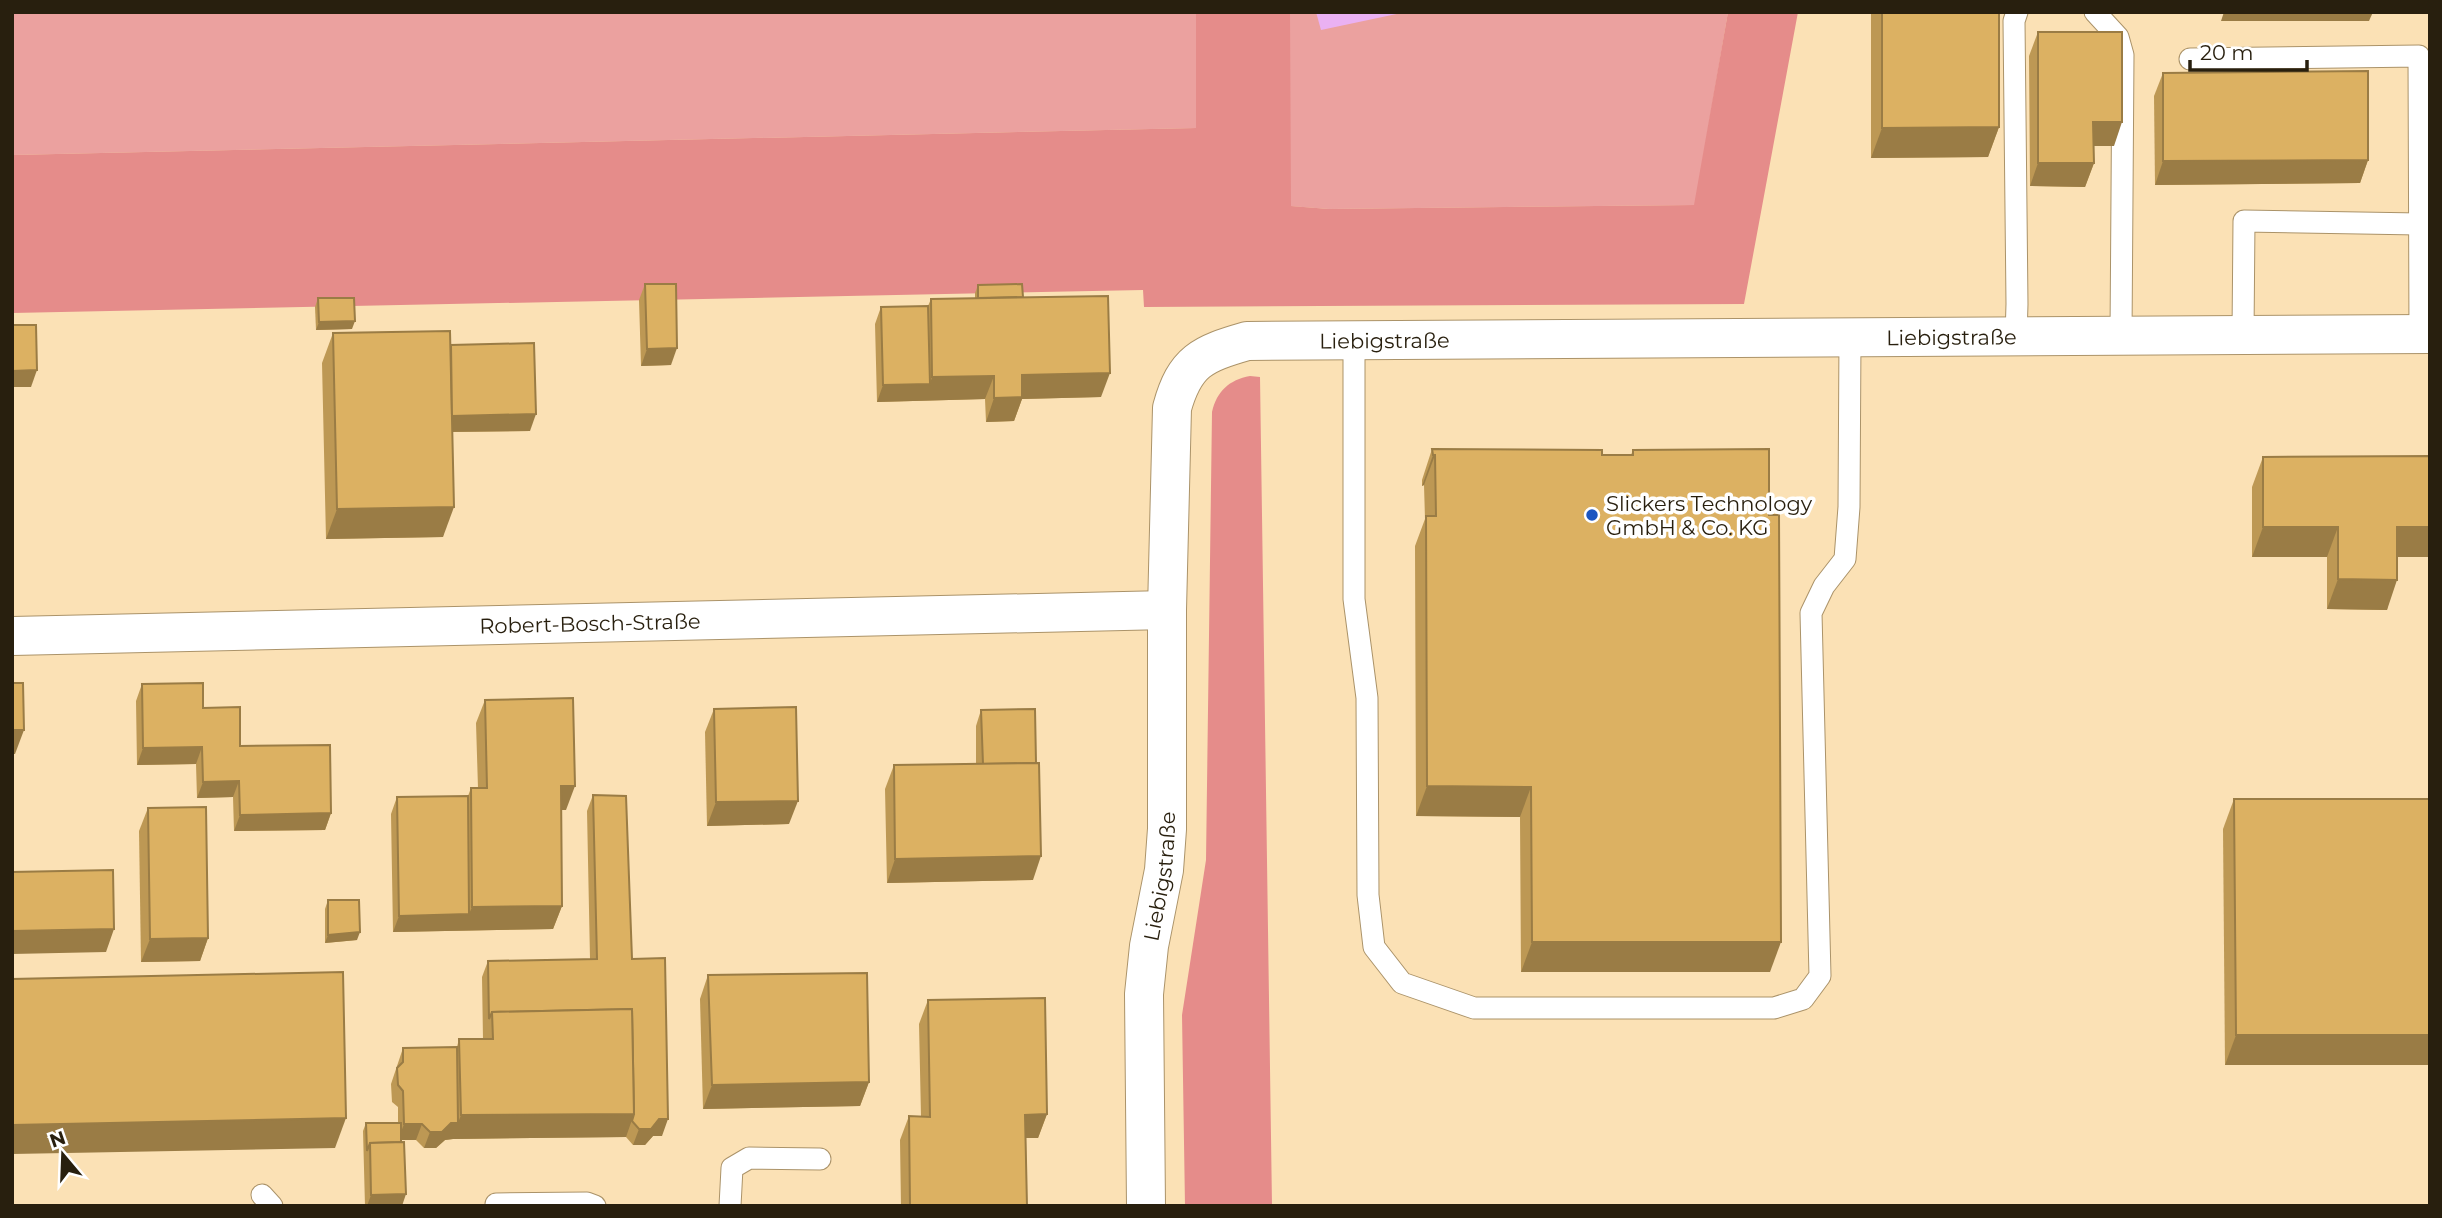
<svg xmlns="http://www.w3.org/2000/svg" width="2442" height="1218" font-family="Montserrat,sans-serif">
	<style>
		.green { fill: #eba19f }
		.forest { fill: #e58c8a }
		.water { fill: #eab1f3 }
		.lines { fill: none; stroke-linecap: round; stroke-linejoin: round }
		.lane-casing { stroke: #ab9369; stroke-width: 23 }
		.street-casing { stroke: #ab9369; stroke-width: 40 }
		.lane { stroke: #fff; stroke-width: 21 }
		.street { stroke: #fff; stroke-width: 38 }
		.wall { fill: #bd9854 }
		.shaded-wall { fill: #9a7c45 }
		.building { fill: #dcb162; stroke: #9a7c45; stroke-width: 2 }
		.poi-dot { fill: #1b55c1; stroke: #fff; stroke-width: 2.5 }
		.labels { text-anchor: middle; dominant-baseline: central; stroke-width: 7; stroke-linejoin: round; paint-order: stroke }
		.street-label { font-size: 21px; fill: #281f0e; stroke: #fff }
		.poi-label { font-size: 21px; fill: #281f0e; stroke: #fff; text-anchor: start }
	</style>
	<rect width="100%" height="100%" fill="#fbe1b5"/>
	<g class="green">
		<path d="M12,12H1196L1197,128L12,155Z"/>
		<path d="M1290,12H1728L1695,205L1329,209L1290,206Z"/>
	</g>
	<g class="forest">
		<path d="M1196,12H1290L1291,206L1329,209L1694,205L1728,12H1798L1744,304L1144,307L1143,290L12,313V155L1196,128Z"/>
		<path d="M1250,376L1260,377L1272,1206H1185L1182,1015L1206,860L1212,412C1217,391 1229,380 1250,376Z"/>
	</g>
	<path class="water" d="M1316,12H1406L1321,30Z"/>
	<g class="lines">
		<defs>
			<g id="lane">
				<path d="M2095,12L2118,37L2123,55L2121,336"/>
				<path d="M2190,59L2419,56L2420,334"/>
				<path d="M2243,335L2244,221L2419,224"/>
				<path d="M2016,337L2017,304L2014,21L2017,12"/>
				<path d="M1354,342V599L1367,698L1368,895L1374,947L1402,983L1474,1008H1774L1803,999L1820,976L1811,613L1824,586L1845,559L1849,507L1850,338"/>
				<path d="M262,1195L272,1206"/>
				<path d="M496,1204L587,1203L595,1206"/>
				<path d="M730,1206L732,1168L749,1158L820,1159"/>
			</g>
			<g id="street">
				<path id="s1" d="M12,636L1167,610"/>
				<path id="s2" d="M1146,1206L1144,994L1149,946L1164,870L1167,829V610L1172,408C1185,361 1202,354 1247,341L2430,334"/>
			</g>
		</defs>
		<use href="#lane" class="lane-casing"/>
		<use href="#street" class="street-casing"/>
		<use href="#lane" class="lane"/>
		<use href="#street" class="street"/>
	</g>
	<g class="wall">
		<path d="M1871,12H1999V127L1988,157L1871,158Z"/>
		<path d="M2038,32L2114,146H2093L2094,163L2085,187L2030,186L2029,56Z"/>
		<path d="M2163,73L2368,160L2360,183L2155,185L2154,96Z"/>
		<path d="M645,284L671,365L641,366L639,300Z"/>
		<path d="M978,285L1023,297L1101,397L1022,399L1014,421L986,422L985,399L877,402L875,324L881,307L928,306L931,299L975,298V293Z"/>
		<path d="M318,298L352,329L316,330L315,307Z"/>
		<path d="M333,333L451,345L530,431L452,432L443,537L326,539L322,363Z"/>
		<path d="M1432,449L1631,455L1633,450L1770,972H1521L1520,817L1416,816L1415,546L1425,519L1424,485L1422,486V480Z"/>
		<path d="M2263,457L2397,557L2387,610L2327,609V557H2252V487Z"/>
		<path d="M142,684L203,708L240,746L331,813L325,830L234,831L233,797L197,798L196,764L137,765L136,701Z"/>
		<path d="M485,700L566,810H561L562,906L553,929L393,932L391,814L397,797L468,796L471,788H478L476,723Z"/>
		<path d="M714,709L789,824L707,826L705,732Z"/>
		<path d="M981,710L1033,880L887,883L885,789L894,765L976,764V726Z"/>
		<path d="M593,795L632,959L662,1136H653L645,1145H633L626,1137L453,1139L445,1140L436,1148H424L416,1140H401L402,1206H365L363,1131L366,1123H398V1107L392,1102L391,1084L403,1048L457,1047L459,1039H483L482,977L488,961L590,959L587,811Z"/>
		<path d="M2234,799H2430V1065H2225L2223,829Z"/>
		<path d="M148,808L208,938L200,961L141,962L139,831Z"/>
		<path d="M328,900L357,940L325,943V909Z"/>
		<path d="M708,975L869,1082L860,1106L703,1109L700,999Z"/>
		<path d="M928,1000L1047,1114L1038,1138H1026L1027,1206H901L900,1140L909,1116H921L919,1024Z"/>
	</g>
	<g class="shaded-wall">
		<path d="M2224,12H2373L2369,21H2221Z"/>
		<path d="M2093,122H2122L2114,146H2085Z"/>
		<path d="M1999,127L1988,157L1871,158L1882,128Z"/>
		<path d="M2368,160L2360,183L2155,185L2163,161Z"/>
		<path d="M2038,163H2094L2085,187L2030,186Z"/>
		<path d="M355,321L352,329L316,330L319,322Z"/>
		<path d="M677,348L671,365L641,366L647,349Z"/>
		<path d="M37,370L31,387H12V371Z"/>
		<path d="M1110,373L1101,397L1022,399L1014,421L986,422L994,398L1022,375Z"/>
		<path d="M994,376L985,399L877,402L883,385L930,384L932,377Z"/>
		<path d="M536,414L530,431L441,432L447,416Z"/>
		<path d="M1433,455H1435L1424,485L1422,486Z"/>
		<path d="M454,507L443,537L326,539L337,509Z"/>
		<path d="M2263,527H2338L2327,557H2252Z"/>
		<path d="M2397,527H2430V557H2386Z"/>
		<path d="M2338,579L2397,580L2387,610L2327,609Z"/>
		<path d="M12,730H24L15,754H12Z"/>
		<path d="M202,747L196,764L137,765L143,748Z"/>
		<path d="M239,781L233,797L197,798L203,782Z"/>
		<path d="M561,786H575L566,810H552Z"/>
		<path d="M1427,786L1531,787L1520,817L1416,816Z"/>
		<path d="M798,801L789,824L707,826L716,802Z"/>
		<path d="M331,813L325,830L234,831L240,815Z"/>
		<path d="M1041,856L1033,880L887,883L895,859Z"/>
		<path d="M562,906L553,929L393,932L399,916L469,914L472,907Z"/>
		<path d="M114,929L106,952L12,954V931Z"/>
		<path d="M360,932L357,940L325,943L328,935Z"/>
		<path d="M208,938L200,961L141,962L150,939Z"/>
		<path d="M1532,942H1781L1770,972H1521Z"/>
		<path d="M2236,1035H2430V1065H2225Z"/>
		<path d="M869,1082L860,1106L703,1109L712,1085Z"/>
		<path d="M634,1114L626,1137L453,1139L445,1140L436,1148H424L430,1132L451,1123H458L461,1115Z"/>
		<path d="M1047,1114L1038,1138H1016L1025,1115Z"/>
		<path d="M346,1118L335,1148L12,1154V1125Z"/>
		<path d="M659,1119H668L662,1136H653L645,1145H633L639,1129Z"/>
		<path d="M404,1124H422L416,1140H398Z"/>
		<path d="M406,1194L402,1206H367L371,1195Z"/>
	</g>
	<g class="building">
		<path d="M1882,12H1999V127L1882,128Z"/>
		<path d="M2038,32H2122V122H2093L2094,163H2038Z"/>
		<path d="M2368,71V160L2163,161V73Z"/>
		<path d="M645,284H676L677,348L647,349Z"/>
		<path d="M1022,284L1023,297L978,298V285Z"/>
		<path d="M1108,296L1110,373L1022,375V397L994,398V376L932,377L931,299Z"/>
		<path d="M318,298H354L355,321L319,322Z"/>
		<path d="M928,306L930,384L883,385L881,307Z"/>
		<path d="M12,325H36L37,370L12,371Z"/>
		<path d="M450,331L454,507L337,509L333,333Z"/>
		<path d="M534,343L536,414L452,416L451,345Z"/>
		<path d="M1432,449L1602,450V455H1633V450L1769,449V515H1779L1781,942H1532L1531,787L1427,786L1426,516H1436L1435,455H1433Z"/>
		<path d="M2430,456V527H2397V580L2338,579V527H2263V457Z"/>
		<path d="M12,683H23L24,730H12Z"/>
		<path d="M203,683V708L240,707V746L330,745L331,813L240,815L239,781L203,782L202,747L143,748L142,684Z"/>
		<path d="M573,698L575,786H561L562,906L472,907L471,788H487L485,700Z"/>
		<path d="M796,707L798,801L716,802L714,709Z"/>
		<path d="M1035,709L1036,763L983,764L981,710Z"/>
		<path d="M1039,763L1041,856L895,859L894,765Z"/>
		<path d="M593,795L626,796L632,959L665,958L668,1119H659L651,1129H639L632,1121L634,1114L632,1009L492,1012L489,1019L488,961L597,959Z"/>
		<path d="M468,796L469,914L399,916L397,797Z"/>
		<path d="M2234,799H2430V1035H2236Z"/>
		<path d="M206,807L208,938L150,939L148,808Z"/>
		<path d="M113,870L114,929L12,931V872Z"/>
		<path d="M328,900H359L360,932L328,935Z"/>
		<path d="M343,972L346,1118L12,1125V979Z"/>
		<path d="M867,973L869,1082L712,1085L708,975Z"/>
		<path d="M1045,998L1047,1114L1025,1115L1027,1206H910L909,1116L930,1117L928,1000Z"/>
		<path d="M632,1009L634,1114L461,1115L459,1039H493L492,1012Z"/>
		<path d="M457,1047L458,1123H451L442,1132H430L422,1124H404L403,1091L398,1085L397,1068L403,1062V1048Z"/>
		<path d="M366,1123H401V1142L370,1143L367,1151Z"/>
		<path d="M404,1142L406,1194L371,1195L370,1143Z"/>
	</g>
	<circle class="poi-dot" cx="1592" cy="515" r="7"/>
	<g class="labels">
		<g class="street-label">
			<text stroke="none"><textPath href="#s2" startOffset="1612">Liebigstraße</textPath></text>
			<text stroke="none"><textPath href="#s2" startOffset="1045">Liebigstraße</textPath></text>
			<text stroke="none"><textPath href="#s1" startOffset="578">Robert-Bosch-Straße</textPath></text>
			<text stroke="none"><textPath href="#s2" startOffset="331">Liebigstraße</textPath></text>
		</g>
		<g class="poi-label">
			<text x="1606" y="503">Slickers Technology<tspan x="1606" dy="24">GmbH &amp; Co. KG</tspan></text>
		</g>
	</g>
	<rect width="2442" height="1218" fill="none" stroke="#281f0e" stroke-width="28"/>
	<g transform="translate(63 1155) rotate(341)" stroke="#ffffff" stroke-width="5" paint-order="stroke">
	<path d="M0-5L12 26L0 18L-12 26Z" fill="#281f0e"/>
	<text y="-10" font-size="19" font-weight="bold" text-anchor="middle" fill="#281f0e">N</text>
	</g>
	<path d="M2190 60v10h117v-10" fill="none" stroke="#281f0e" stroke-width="3.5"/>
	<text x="2200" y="60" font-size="21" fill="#281f0e" stroke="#ffffff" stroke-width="5" paint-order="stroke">20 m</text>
</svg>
